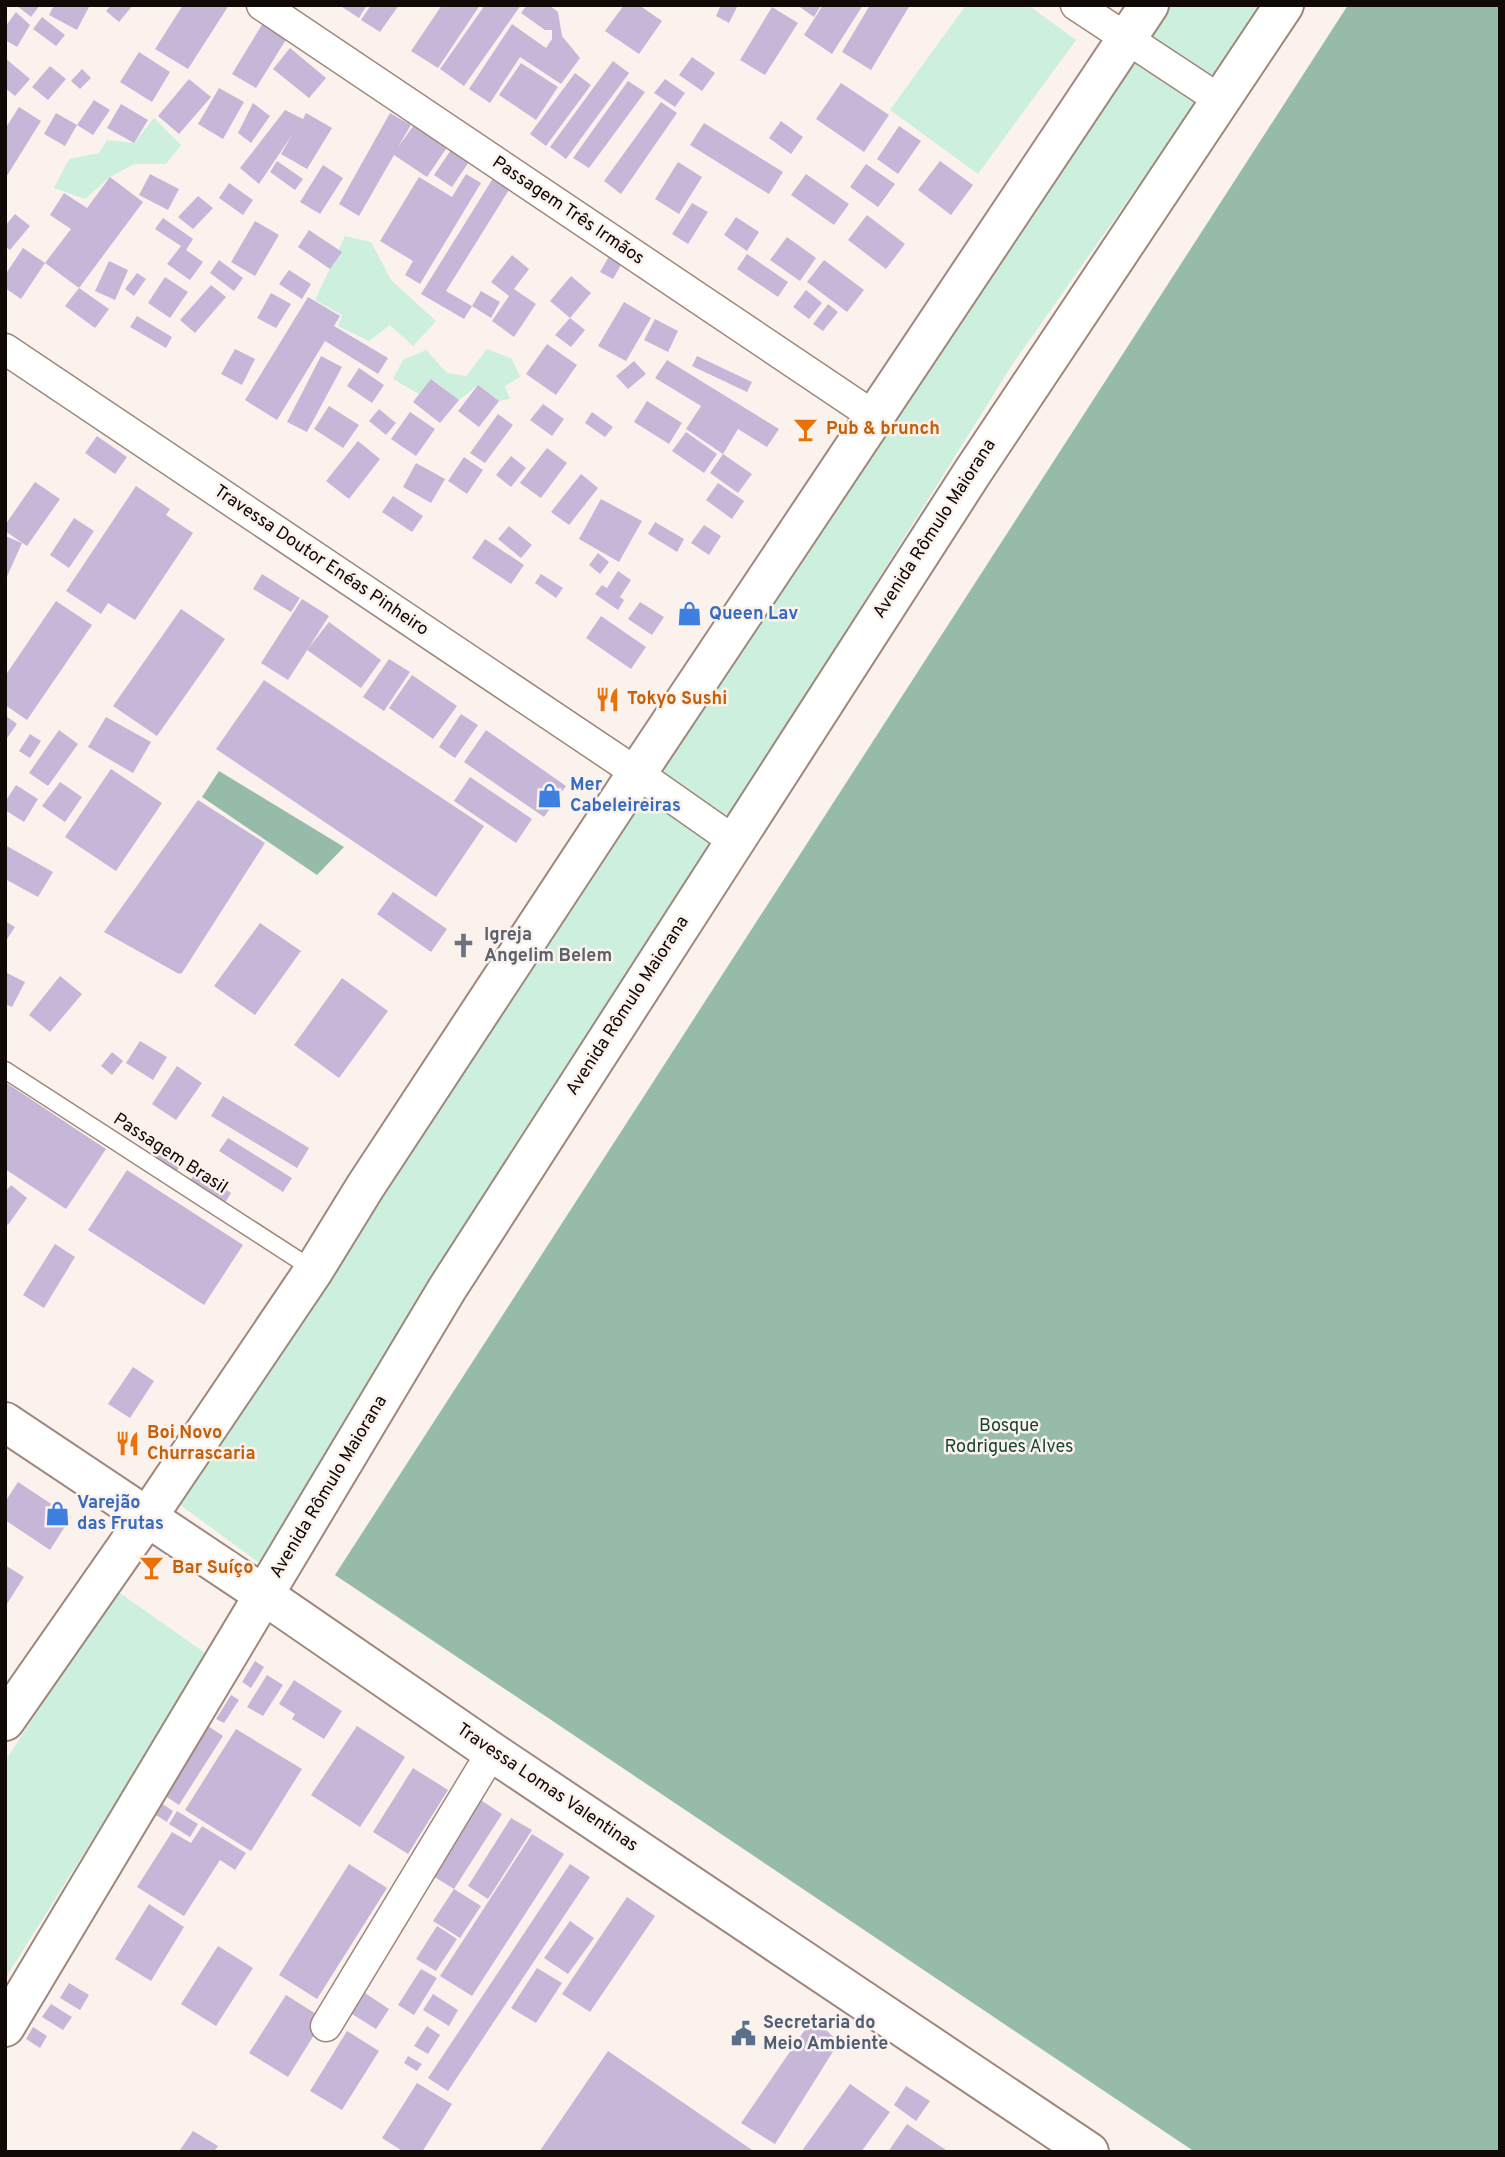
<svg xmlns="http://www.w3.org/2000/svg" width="1505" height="2157" font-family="Overpass,sans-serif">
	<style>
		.green { fill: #ccf0dd }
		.forest { fill: #96bba8 }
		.building { fill: #c6b7d8 }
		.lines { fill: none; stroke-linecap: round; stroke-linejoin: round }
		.service-casing { stroke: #9e877c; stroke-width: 19 }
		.minor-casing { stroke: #9e877c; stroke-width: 33 }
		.tertiary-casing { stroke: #9e877c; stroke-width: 42 }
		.service { stroke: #fff; stroke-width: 16 }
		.minor { stroke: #fff; stroke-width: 30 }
		.tertiary { stroke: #fff; stroke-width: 38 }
		.labels { text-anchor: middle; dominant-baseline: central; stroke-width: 5; stroke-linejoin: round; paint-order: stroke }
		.street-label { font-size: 18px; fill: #110906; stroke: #fcf2ed }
		.food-label { font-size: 18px; font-weight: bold; fill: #c56008; stroke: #fcf2ed; text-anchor: start }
		.shop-label { font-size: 18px; font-weight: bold; fill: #366cbe; stroke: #fcf2ed; text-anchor: start }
		.worship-label { font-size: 18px; font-weight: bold; fill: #5b616d; stroke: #fcf2ed; text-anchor: start }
		.park-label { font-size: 18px; fill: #154532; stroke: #fcf2ed }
		.service-label { font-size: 18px; font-weight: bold; fill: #4e5e75; stroke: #fcf2ed; text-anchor: start }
	</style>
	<rect width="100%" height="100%" fill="#fcf2ed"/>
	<g class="green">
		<path d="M966,5H1028L1076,40L978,174L890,110Z"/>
		<path d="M1164,5H1265L1012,365L262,1565L179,1504Z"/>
		<path d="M154,118L181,145L166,164H134L110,177L85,199L54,188L69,159L99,153L107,140L134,143Z"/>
		<path d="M345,236L371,242L391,280L436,321L413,346L390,325L369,341L338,326L342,315L315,300Z"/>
		<path d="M487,349L512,359L520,377L505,386L510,399L499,401L478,385L459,400L432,379L419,394L393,379L403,360L426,350L447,373L466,376Z"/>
		<path d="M117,1591L208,1655L5,1979V1761Z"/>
	</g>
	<g class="forest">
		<path d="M1348,5H1500V2152H1195L335,1575Z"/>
		<path d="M219,771L344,847L317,875L202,797Z"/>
	</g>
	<g class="building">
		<path d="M16,5H40L31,17Z"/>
		<path d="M54,5H90L77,30L49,15Z"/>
		<path d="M111,5H133L119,22L106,11Z"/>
		<path d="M183,5H229L188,69L155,49Z"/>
		<path d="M339,5H367L359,18Z"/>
		<path d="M371,5H399L380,32L361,20Z"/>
		<path d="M442,5H480L438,68L411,51Z"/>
		<path d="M485,5H521L464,86L440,69Z"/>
		<path d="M527,5H549L558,12L562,36L580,58L561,84L520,57L490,103L469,89L512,24L546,48L552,39V30H545L521,13Z"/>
		<path d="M624,5H639L662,21L639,54L605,31Z"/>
		<path d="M721,5H738L729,23L716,16Z"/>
		<path d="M797,5H821L814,17Z"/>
		<path d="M823,5H863L832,54L804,35Z"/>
		<path d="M870,5H910L871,70L842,52Z"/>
		<path d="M772,7L798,23L765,75L740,60Z"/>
		<path d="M16,12L30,25L17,47L5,40V27Z"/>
		<path d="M42,17L65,35L56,46L33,29Z"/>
		<path d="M263,23L287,38L256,88L232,74Z"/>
		<path d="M290,48L326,78L309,98L273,69Z"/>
		<path d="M139,52L170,72L152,102L120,82Z"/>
		<path d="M692,57L715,73L702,91L679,75Z"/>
		<path d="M5,58L30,79L15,96L5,88Z"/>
		<path d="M613,61L629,73L566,159L550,147Z"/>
		<path d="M521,63L558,87L536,120L499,95Z"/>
		<path d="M50,66L66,79L48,100L32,87Z"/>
		<path d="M82,69L91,78L80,89L71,81Z"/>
		<path d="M575,73L591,85L546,146L530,134Z"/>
		<path d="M189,79L211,97L179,134L158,116Z"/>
		<path d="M665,79L685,93L675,107L654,93Z"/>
		<path d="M628,81L645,92L589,168L573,158Z"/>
		<path d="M841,83L889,115L864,152L816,119Z"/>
		<path d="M219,88L244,102L223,139L198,124Z"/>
		<path d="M94,100L110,110L93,135L77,125L65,146L44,134L56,113L77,125Z"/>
		<path d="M661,102L677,113L621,194L604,181Z"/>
		<path d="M253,103L270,116L251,143L238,133Z"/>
		<path d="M121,104L148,120L134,143L107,128Z"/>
		<path d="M19,107L41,121L5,179V129Z"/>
		<path d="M285,110L303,119L306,113L332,128L307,169L281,154L292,135L259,184L240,168Z"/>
		<path d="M390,113L411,125L398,147L419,118L452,140L427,177L394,155L359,216L339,204Z"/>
		<path d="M781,121L803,137L791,154L769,138Z"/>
		<path d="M704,123L783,172L769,194L690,145Z"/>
		<path d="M899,126L921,141L898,174L877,159Z"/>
		<path d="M457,141L475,153L452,187L434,175Z"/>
		<path d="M277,161L303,179L295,190L270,172Z"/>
		<path d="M940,161L973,185L951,215L918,190Z"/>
		<path d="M678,162L702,177L679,214L655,199Z"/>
		<path d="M866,164L895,184L878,207L850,187Z"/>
		<path d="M323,165L343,178L320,214L300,202Z"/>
		<path d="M500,167L517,177L446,291L472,306L464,319L421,294Z"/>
		<path d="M150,174L179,189L168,210L139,195Z"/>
		<path d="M466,174L481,183L420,284L405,275L413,261L380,241L419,177L452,197Z"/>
		<path d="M806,174L849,204L834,225L791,195Z"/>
		<path d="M110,177L143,202L79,288L45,263L71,229L50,215L64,193L87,208Z"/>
		<path d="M229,183L253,200L243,215L219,198Z"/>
		<path d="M198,196L213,208L193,229L178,217Z"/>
		<path d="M692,203L708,212L688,244L672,234Z"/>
		<path d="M15,214L30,226L10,250L5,246V226Z"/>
		<path d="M867,215L905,244L886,269L848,240Z"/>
		<path d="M736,217L759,232L747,251L724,235Z"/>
		<path d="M163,218L193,239L186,250L203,262L190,280L167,264L181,246L155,229Z"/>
		<path d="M255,221L279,235L255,276L231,262Z"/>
		<path d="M309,230L342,252L330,269L298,247Z"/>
		<path d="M787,237L816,258L800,281L770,260Z"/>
		<path d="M23,248L45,263L21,299L5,288V275Z"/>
		<path d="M612,251L625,258L613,279L600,272Z"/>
		<path d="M747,254L788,282L778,297L737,269Z"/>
		<path d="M512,255L529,269L514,289L536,304L514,337L492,321L509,296L491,282Z"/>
		<path d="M219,260L243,278L234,291L210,273Z"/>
		<path d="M824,260L864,290L847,312L807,282Z"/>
		<path d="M109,261L128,270L115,300L95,291Z"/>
		<path d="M289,270L311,284L302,299L279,284Z"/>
		<path d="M137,273L146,279L134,296L125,289Z"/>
		<path d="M571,276L591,293L570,318L550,301Z"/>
		<path d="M165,277L188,292L170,318L148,303Z"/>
		<path d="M211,285L226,297L195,333L180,320Z"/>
		<path d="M79,288L109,309L95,328L65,306Z"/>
		<path d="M806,290L822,303L809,319L793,307Z"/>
		<path d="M481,291L500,302L491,318L472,306Z"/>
		<path d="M271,293L291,304L276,328L257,318Z"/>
		<path d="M308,297L340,316L334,326L388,358L378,374L325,341L277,420L245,400Z"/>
		<path d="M624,302L651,318L626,361L598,346Z"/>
		<path d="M828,304L838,312L823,331L813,324Z"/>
		<path d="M137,316L172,337L166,348L130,327Z"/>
		<path d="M570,318L585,330L571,347L555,335Z"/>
		<path d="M655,319L678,331L668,352L644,340Z"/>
		<path d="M547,344L577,365L556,395L526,374Z"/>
		<path d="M235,349L255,359L242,385L221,374Z"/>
		<path d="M321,356L342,367L307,432L287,422Z"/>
		<path d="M697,356L752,382L747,392L692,366Z"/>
		<path d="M667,360L779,429L767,447L738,429L723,454L752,474L738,493L710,473L723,454L686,429L701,406L655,378Z"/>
		<path d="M634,361L646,374L628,389L616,376Z"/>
		<path d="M359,368L384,385L372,403L347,386Z"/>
		<path d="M431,379L459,400L440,423L413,402Z"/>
		<path d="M478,385L499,401L479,427L458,411Z"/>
		<path d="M647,401L682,423L669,444L634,422Z"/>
		<path d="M543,404L564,419L552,436L530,420Z"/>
		<path d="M329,406L359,425L343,448L314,429Z"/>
		<path d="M379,409L396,423L386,435L369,421Z"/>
		<path d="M410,412L435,429L416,456L391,439Z"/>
		<path d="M592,412L613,427L605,437L585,423Z"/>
		<path d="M498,414L513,425L485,463L470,453Z"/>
		<path d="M686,432L717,454L704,473L672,451Z"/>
		<path d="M97,436L127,457L115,474L85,453Z"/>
		<path d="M358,441L380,459L349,499L326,481Z"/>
		<path d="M547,448L567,463L541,498L520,483Z"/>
		<path d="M511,456L526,468L511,487L496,475Z"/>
		<path d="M464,457L483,470L467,494L448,481Z"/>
		<path d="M416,463L445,479L431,503L403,487Z"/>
		<path d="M581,474L598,488L569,525L551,512Z"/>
		<path d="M35,482L60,499L27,546L5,531V525Z"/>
		<path d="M718,483L744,501L732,519L706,500Z"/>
		<path d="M136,486L170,509L166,515L193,533L135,620L108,603L101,614L66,591Z"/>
		<path d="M393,496L423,516L412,532L382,512Z"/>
		<path d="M601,499L642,521L619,562L579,539Z"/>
		<path d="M74,518L94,531L69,568L50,555Z"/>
		<path d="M655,522L684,539L677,552L648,534Z"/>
		<path d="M704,525L721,536L709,555L691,543Z"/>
		<path d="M509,526L532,545L521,558L498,539Z"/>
		<path d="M5,536L22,543L5,581Z"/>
		<path d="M485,539L524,565L511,584L472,558Z"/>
		<path d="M598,553L609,562L600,574L589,565Z"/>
		<path d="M618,571L631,580L620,597L624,600L618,610L595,594L602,585L607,588Z"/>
		<path d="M262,574L300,598L291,612L253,589Z"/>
		<path d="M541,574L563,588L556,598L535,583Z"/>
		<path d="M302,599L329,616L288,680L261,663Z"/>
		<path d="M56,601L92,625L27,720L5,705V676Z"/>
		<path d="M640,602L664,617L652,635L628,619Z"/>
		<path d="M181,609L225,639L157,736L113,706Z"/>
		<path d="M601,616L646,647L631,669L586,638Z"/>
		<path d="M329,622L381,660L361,688L307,650Z"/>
		<path d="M389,659L410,672L384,711L363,697Z"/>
		<path d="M412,675L457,706L433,739L389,708Z"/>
		<path d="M264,680L484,826L436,897L216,749Z"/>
		<path d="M461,714L478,725L455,758L439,747Z"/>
		<path d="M5,715L17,724L5,741Z"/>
		<path d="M106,717L151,742L133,773L88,747Z"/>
		<path d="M59,730L78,744L48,786L29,773Z"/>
		<path d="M486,730L566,786L544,817L464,762Z"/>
		<path d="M30,734L41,741L30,758L19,751Z"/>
		<path d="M111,769L162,803L116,871L65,837Z"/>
		<path d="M470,777L532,819L516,843L454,801Z"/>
		<path d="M60,782L82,797L65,822L42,806Z"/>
		<path d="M16,785L38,799L24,822L5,810V802Z"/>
		<path d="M198,800L265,843L182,973L179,974L104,932Z"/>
		<path d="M5,845L53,872L38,897L5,879Z"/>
		<path d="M393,892L447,929L431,952L377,914Z"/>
		<path d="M5,921L15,927L5,942Z"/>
		<path d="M260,923L301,951L255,1015L214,986Z"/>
		<path d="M5,972L25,982L12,1007L5,1004Z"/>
		<path d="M60,976L82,994L50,1032L29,1015Z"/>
		<path d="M342,978L388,1011L339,1078L294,1045Z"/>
		<path d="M140,1041L167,1057L153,1080L126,1063Z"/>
		<path d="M112,1052L123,1061L112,1075L101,1066Z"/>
		<path d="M177,1066L202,1083L176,1120L152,1104Z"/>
		<path d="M5,1082L106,1149L66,1209L5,1169Z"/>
		<path d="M223,1096L309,1148L297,1168L211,1116Z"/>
		<path d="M228,1138L292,1178L283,1192L219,1151Z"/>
		<path d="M154,1147L182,1162L176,1173L148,1157Z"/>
		<path d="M127,1170L243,1245L204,1305L88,1230Z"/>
		<path d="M197,1170L231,1193L223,1206L188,1184Z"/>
		<path d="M11,1185L27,1198L8,1225L5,1223V1192Z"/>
		<path d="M55,1244L75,1257L44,1308L23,1295Z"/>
		<path d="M133,1367L154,1381L130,1418L108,1404Z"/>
		<path d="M18,1482L71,1517L50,1550L5,1520V1502Z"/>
		<path d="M5,1565L24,1577L5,1607Z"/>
		<path d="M255,1661L264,1667L251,1688L242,1682Z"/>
		<path d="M267,1675L283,1685L263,1716L247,1707Z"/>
		<path d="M294,1680L342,1711L324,1739L292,1719L295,1714L279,1704Z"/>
		<path d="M231,1695L239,1700L224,1723L216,1719Z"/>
		<path d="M208,1726L223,1736L179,1805L164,1795Z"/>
		<path d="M357,1726L405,1757L360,1827L311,1795Z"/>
		<path d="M236,1729L302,1769L251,1851L185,1810Z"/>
		<path d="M413,1768L448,1790L408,1854L373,1832Z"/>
		<path d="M476,1797L502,1814L454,1889L481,1906L460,1938L433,1921L454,1889L428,1873Z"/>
		<path d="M158,1801L173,1811L167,1822L151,1812Z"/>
		<path d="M177,1811L198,1824L190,1837L169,1824Z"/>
		<path d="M511,1818L532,1830L488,1899L468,1886Z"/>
		<path d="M202,1826L246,1853L235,1870L220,1860L184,1916L137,1887L172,1832L191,1843Z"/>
		<path d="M532,1834L564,1854L472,1996L440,1976Z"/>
		<path d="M349,1864L387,1888L317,1999L279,1975Z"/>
		<path d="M570,1864L590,1877L448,2091L428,2078Z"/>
		<path d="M627,1897L655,1916L590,2012L562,1994Z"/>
		<path d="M149,1904L184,1927L151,1981L115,1959Z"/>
		<path d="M570,1921L594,1938L568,1974L544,1958Z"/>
		<path d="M437,1926L457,1939L436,1971L416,1959Z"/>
		<path d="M218,1946L253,1968L216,2026L181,2004Z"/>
		<path d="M537,1968L562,1983L536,2023L511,2008Z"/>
		<path d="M421,1969L437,1978L414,2015L398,2005Z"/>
		<path d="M69,1983L89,1995L80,2010L60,1998Z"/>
		<path d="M365,1993L389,2009L376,2029L352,2014Z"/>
		<path d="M433,1994L458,2010L449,2026L423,2010Z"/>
		<path d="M286,1995L324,2019L288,2077L249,2053Z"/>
		<path d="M51,2004L72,2017L63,2030L42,2017Z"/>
		<path d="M813,2018L839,2042L775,2144L741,2123Z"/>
		<path d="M427,2026L440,2035L428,2054L414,2046Z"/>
		<path d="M33,2027L47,2036L40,2048L26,2039Z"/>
		<path d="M347,2031L379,2051L342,2110L310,2091Z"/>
		<path d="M608,2051L755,2152H539Z"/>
		<path d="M408,2056L422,2064L417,2071L404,2063Z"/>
		<path d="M417,2083L452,2104L422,2152H404L382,2138Z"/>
		<path d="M850,2084L890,2112L861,2152H801Z"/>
		<path d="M906,2086L930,2101L916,2121L894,2105Z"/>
		<path d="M907,2124L949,2152H888Z"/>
		<path d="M193,2131L218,2146L214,2152L180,2150Z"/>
	</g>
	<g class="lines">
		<defs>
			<path id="service" d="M5,1070L314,1270"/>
			<g id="minor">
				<path d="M262,5L875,417"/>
				<path d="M1076,5L1220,100"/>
				<path d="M5,349L637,773L734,841"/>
				<path d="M326,2026L492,1752"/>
			</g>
			<g id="tertiary">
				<path d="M5,1422L264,1595L492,1752L1089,2152"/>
				<path d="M5,1721L148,1516L314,1270L365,1187L637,773L1149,5"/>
				<path d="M5,2027L447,1289L972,473L1284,5"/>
			</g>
		</defs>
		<use href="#service" class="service-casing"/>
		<use href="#minor" class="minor-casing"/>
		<use href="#tertiary" class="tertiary-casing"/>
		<use href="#service" class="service"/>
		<use href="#minor" class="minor"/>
		<use href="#tertiary" class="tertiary"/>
	</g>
	<defs>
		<symbol id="bar-bare" viewBox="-9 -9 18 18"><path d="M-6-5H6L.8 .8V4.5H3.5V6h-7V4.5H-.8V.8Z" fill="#e8710a" stroke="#fcf2ed" stroke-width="2.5" paint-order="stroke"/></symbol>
		<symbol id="shop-bare" viewBox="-9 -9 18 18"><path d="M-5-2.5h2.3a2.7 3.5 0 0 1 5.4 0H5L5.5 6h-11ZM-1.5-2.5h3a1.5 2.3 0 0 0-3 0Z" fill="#3f7fe0" stroke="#fcf2ed" stroke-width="2.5" paint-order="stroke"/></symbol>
		<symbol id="restaurant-bare" viewBox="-9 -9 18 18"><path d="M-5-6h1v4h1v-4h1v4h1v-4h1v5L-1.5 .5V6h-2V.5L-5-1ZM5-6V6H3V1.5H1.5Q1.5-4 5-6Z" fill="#e8710a" stroke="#fcf2ed" stroke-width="2.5" paint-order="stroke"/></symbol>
		<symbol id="church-bare" viewBox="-9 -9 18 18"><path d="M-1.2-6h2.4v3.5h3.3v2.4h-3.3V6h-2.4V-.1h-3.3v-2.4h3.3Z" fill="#6b7280" stroke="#fcf2ed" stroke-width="2.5" paint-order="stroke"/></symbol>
		<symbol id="civic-bare" viewBox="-9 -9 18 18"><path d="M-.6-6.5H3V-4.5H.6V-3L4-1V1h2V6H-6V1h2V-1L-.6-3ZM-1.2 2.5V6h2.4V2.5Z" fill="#5c6f8a" stroke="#fcf2ed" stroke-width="2.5" paint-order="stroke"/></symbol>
	</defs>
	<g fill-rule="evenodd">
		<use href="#bar-bare" x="788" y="412" width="35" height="35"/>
		<use href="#shop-bare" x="672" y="596" width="35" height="35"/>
		<use href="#restaurant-bare" x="590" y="682" width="35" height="35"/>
		<use href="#shop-bare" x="532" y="778" width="35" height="35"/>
		<use href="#church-bare" x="446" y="928" width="35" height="35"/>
		<use href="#restaurant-bare" x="110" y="1426" width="35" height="35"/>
		<use href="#shop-bare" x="40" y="1496" width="35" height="35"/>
		<use href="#bar-bare" x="134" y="1550" width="35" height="35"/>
		<use href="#civic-bare" x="726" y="2016" width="35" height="35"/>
	</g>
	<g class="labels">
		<g class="street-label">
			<text transform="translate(568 211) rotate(34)">Passagem Três Irmãos</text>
			<text transform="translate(935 529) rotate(-57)">Avenida Rômulo Maiorana</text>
			<text transform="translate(321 561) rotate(34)">Travessa Doutor Enéas Pinheiro</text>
			<text transform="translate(628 1006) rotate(-57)">Avenida Rômulo Maiorana</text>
			<text transform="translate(170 1154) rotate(33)">Passagem Brasil</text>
			<text transform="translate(329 1487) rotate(-59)">Avenida Rômulo Maiorana</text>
			<text transform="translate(547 1788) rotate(34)">Travessa Lomas Valentinas</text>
		</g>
		<g class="food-label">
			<text x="826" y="429">Pub &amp; brunch</text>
			<text x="627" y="699">Tokyo Sushi</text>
			<text x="147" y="1433">Boi Novo<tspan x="147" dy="21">Churrascaria</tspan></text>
			<text x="172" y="1568">Bar Suíço</text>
		</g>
		<g class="shop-label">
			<text x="709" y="614">Queen Lav</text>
			<text x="570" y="785">Mer<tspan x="570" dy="21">Cabeleireiras</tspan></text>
			<text x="77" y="1503">Varejão<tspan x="77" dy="21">das Frutas</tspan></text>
		</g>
		<g class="worship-label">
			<text x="484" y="935">Igreja<tspan x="484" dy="21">Angelim Belem</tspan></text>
		</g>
		<g class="park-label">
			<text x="1009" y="1426">Bosque<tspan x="1009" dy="21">Rodrigues Alves</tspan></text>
		</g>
		<g class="service-label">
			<text x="763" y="2023">Secretaria do<tspan x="763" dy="21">Meio Ambiente</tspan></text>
		</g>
	</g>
	<rect width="1505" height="2157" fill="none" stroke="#110906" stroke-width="14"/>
</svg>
